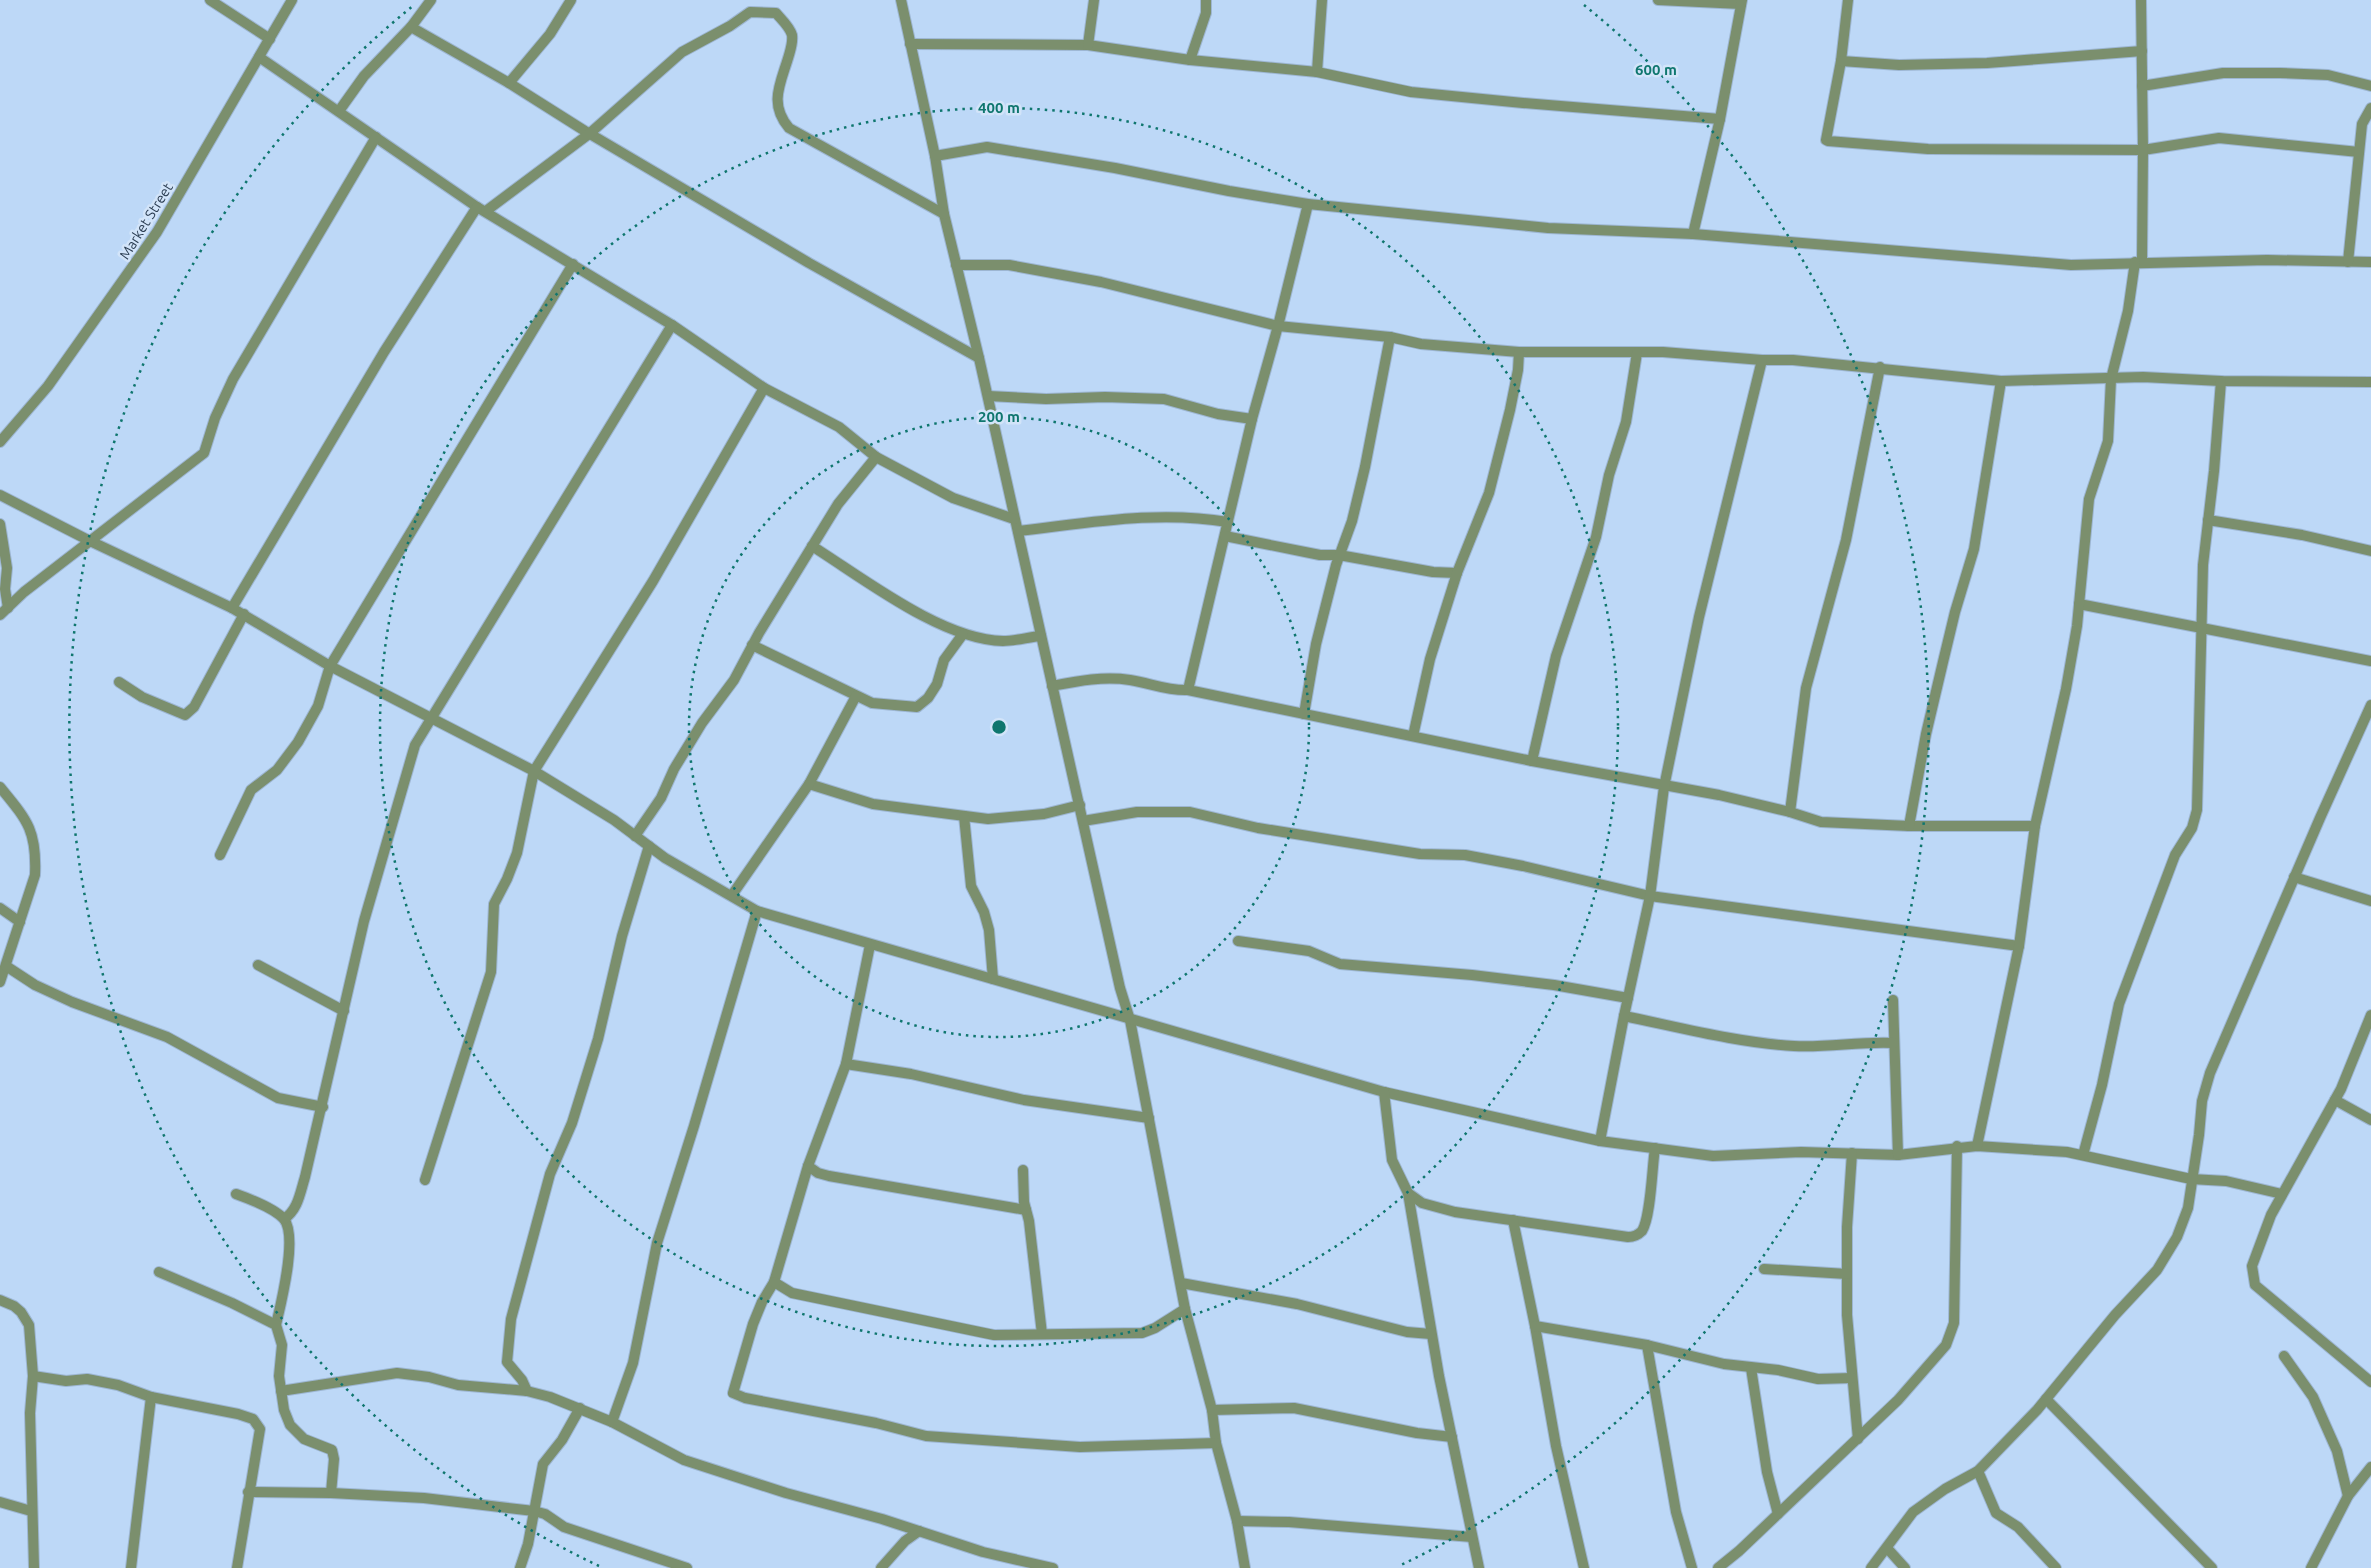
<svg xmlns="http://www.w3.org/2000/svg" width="2371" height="1568" font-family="Ubuntu,sans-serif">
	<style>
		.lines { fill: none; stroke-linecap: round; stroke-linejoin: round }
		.street-casing { stroke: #9db6d2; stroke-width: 12 }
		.street { stroke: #7b8f6d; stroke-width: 10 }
		.ring { fill: none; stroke: #0f766e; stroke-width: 2.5; stroke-dasharray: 2.5 5 }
		.labels { text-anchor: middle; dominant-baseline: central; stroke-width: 5; stroke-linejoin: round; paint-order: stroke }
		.street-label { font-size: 14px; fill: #2a3c51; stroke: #d2e4f9 }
		.centre { fill: #0f766e; stroke: #d2e4f9; stroke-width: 2.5 }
		.ring-label { font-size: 15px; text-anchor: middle; font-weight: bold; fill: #0f766e; stroke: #d2e4f9; stroke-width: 5; stroke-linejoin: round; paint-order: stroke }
	</style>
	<rect width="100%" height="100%" fill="#bdd8f7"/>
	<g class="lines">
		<defs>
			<g id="street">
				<path d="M210,0L270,39"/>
				<path d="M901,0L935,156L944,214L979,358L1120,988L1130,1020L1185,1309L1212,1410L1216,1443L1237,1521L1245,1568"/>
				<path d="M1658,0L1741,4"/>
				<path d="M1848,0L1841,61L1826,140L1828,141L1928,149L2143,150L2219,138L2359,152"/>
				<path d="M2141,0L2143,150L2142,262"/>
				<path d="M411,27L509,83L585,131L809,263L979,358"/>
				<path d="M910,44L1088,45L1190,60L1317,72L1411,92L1523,103L1720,119"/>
				<path d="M1088,45L1094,0"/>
				<path d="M259,57L477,207L672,325L764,388L839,427L876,457L953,498L1014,519"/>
				<path d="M1190,60L1206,13V0"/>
				<path d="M1841,61L1899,65L1987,63L2142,51"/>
				<path d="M1317,72L1322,0"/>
				<path d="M509,83L550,34L571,0"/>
				<path d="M2142,86L2223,73H2280L2328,75L2371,86"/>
				<path d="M339,111L364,76L411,27L431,0"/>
				<path d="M935,156L987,147L1115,168L1229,191L1308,204L1548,228L1693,234L2071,265L2267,260L2371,262"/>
				<path d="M1308,204L1278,326L1252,419L1188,690L1532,761L1719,795L1790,812L1821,822L1909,826H2035"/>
				<path d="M486,211L589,134L682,52L730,26L750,12L776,13C781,19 790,27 792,35C793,42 791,48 789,55C781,83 768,103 789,128L944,214"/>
				<path d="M1693,234L1720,119L1742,0"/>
				<path d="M2348,262L2362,124L2371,108"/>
				<path d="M956,265H1009L1101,282L1278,326L1390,337L1421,344L1519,352H1663L1762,360H1793L2001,381L2143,377L2221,381L2371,382"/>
				<path d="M988,396L1046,399L1105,397L1164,399L1218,414L1252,419"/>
				<path d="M0,442L48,386L157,232L292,0"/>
				<path d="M0,495L90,541L232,608L330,666L534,771L614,820L665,858L757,911L1384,1092L1600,1141L1713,1156L1801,1152L1898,1155L1977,1146L2067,1152L2191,1179L2226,1181L2282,1194"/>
				<path d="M2208,520L2302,535L2371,551"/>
				<path d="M0,524L7,568L5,589L8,608"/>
				<path d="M1018,531C1089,523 1157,510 1228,522"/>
				<path d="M1225,536L1320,555H1339L1433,572L1457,573"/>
				<path d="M812,546C863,578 942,640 1003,641C1015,641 1029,637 1041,636"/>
				<path d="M2079,604L2371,661"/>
				<path d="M232,608L384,352L477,207"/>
				<path d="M0,615L24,592L204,453L215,418L233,379L376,137"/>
				<path d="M752,645L872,703L917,707L928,698L937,684L944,660L963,634"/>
				<path d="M119,682L142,697L185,715L194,707L244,614"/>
				<path d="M1052,686C1078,681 1103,676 1130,680C1150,683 1167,691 1188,690"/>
				<path d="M1304,714L1316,644L1336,565L1352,521L1365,467L1390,337"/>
				<path d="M1413,736L1430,659L1457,573L1489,493L1510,410L1518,370L1519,352"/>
				<path d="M1532,761L1556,656L1596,537L1609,475L1626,422L1637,353"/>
				<path d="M809,784L873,804L988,819L1044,814L1080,805"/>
				<path d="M0,787C27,820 37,830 35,875L0,982"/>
				<path d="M1790,812L1806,688L1846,540L1880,367"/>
				<path d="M964,816L971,886L984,912L989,930L993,979"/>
				<path d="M1083,821L1137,812H1190L1258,828L1420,854L1465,855L1523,866L1650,896L2019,946"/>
				<path d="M1909,826L1926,734L1943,662L1955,612L1974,549L2001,381"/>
				<path d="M635,836L661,798L674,769L702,723L734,680L759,633L838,504L876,457"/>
				<path d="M220,855L251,790L277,770L298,742L318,706L330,666L573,264"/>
				<path d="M2294,877L2371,901"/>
				<path d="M732,895L809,784L856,696"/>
				<path d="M0,908L20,922"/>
				<path d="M1238,941L1309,951L1340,964L1472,975L1554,985L1628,998"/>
				<path d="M870,945L846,1064L808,1166L774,1282L762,1302L753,1324L733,1393L745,1398L876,1423L926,1436L1080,1447L1216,1443"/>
				<path d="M258,965L344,1011"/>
				<path d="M6,966L35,985L72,1002L167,1037L278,1098L323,1107"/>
				<path d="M1893,1000L1898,1155"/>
				<path d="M2371,1015L2341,1089L2271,1215L2252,1266L2255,1285L2371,1382"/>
				<path d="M1624,1016C1678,1027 1739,1043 1794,1046C1827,1048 1861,1041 1894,1043"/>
				<path d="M846,1064L911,1074L1024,1100L1149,1118"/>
				<path d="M1384,1092L1392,1160L1408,1193L1422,1203L1455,1212L1628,1237C1633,1237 1638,1235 1642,1231C1651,1217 1652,1167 1655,1148"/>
				<path d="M2335,1100L2371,1120"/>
				<path d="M1600,1141L1624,1016L1650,896L1664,787L1699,617L1762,360"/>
				<path d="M1977,1146L2019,946L2035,826L2066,689L2077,626L2089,499L2108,441L2111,379L2128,311L2135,262"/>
				<path d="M1852,1153L1847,1227V1315L1858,1439"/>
				<path d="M2083,1155L2102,1085L2119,1004L2175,855L2192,828L2197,810L2203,565L2214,471L2221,381"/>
				<path d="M808,1166L818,1173L829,1176L1026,1210"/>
				<path d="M1023,1170L1024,1202L1029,1221L1042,1334"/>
				<path d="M425,1180L491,972L494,904L507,879L517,853L534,771L653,581L764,388"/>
				<path d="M1408,1193L1439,1376L1479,1568"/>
				<path d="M236,1194C250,1199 274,1208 284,1219C298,1237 281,1303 276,1325"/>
				<path d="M284,1219C298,1210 300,1193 305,1177L364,921L415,745L672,325"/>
				<path d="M1513,1220L1535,1326L1556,1446L1584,1568"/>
				<path d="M1764,1269L1847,1274"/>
				<path d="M159,1272L232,1303L276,1325L282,1345L279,1376L284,1410L290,1425L304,1439L332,1450L334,1459L331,1493"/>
				<path d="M774,1282L792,1293L994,1335L1142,1333L1155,1328L1185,1309"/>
				<path d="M1181,1283L1297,1304L1407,1332L1431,1334"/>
				<path d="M0,1300L14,1306L21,1312L29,1325L33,1376L30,1413L34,1568"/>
				<path d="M1535,1326L1647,1345L1724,1364L1778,1370L1818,1379L1852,1378"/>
				<path d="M1647,1345L1676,1512L1692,1568"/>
				<path d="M2284,1356L2313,1397L2337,1451L2348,1496"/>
				<path d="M1751,1368L1767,1472L1778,1514"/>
				<path d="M33,1376L66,1381L87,1379L118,1385L151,1397L238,1414L253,1419L260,1429L237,1568"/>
				<path d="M281,1391L397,1373L429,1377L458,1385L527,1391L550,1397L612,1422L633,1363L657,1243L694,1126L757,911"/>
				<path d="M527,1391L522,1380L507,1362L511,1319L550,1174L572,1123L598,1039L622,936L649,846"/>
				<path d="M2046,1399L2212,1568"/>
				<path d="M1212,1410L1294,1408L1417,1433L1452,1437"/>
				<path d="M612,1422L684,1460L786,1493L882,1519L983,1552L1053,1568"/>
				<path d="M1978,1471L1996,1513L2018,1527L2056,1568"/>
				<path d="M248,1492L331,1493L424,1498L534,1511L545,1514L564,1527L687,1568"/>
				<path d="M0,1502L31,1511"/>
				<path d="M1237,1521L1289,1522L1472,1537"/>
				<path d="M1887,1548L1905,1568"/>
				<path d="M131,1568L151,1397"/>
				<path d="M520,1568L528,1544L543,1464L562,1440L580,1408"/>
				<path d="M881,1568L905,1541L919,1531"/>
				<path d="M1718,1568L1739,1551L1898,1400L1946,1345L1954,1323L1957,1146"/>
				<path d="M1871,1568L1913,1512L1945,1489L1978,1471L2037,1410L2115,1315L2157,1270L2177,1237L2188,1208L2199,1135L2202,1101L2210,1073L2320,818L2371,705"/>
				<path d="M2311,1568L2348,1496L2371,1467"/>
			</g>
		</defs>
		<use href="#street" class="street-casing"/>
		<use href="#street" class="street"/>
	</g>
	<g class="ring">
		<circle cx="999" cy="727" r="310"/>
		<circle cx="999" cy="727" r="619"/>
		<path d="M599 1566A929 929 0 0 1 414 5M1584 5A929 929 0 0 1 1399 1566"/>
	</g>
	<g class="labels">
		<g class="street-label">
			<text transform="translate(146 221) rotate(-58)">Market Street</text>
		</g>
	</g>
	<circle cx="999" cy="727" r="8" class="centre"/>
	<g class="ring-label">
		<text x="1656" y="75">600 m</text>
		<text x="999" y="113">400 m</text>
		<text x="999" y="422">200 m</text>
	</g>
</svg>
